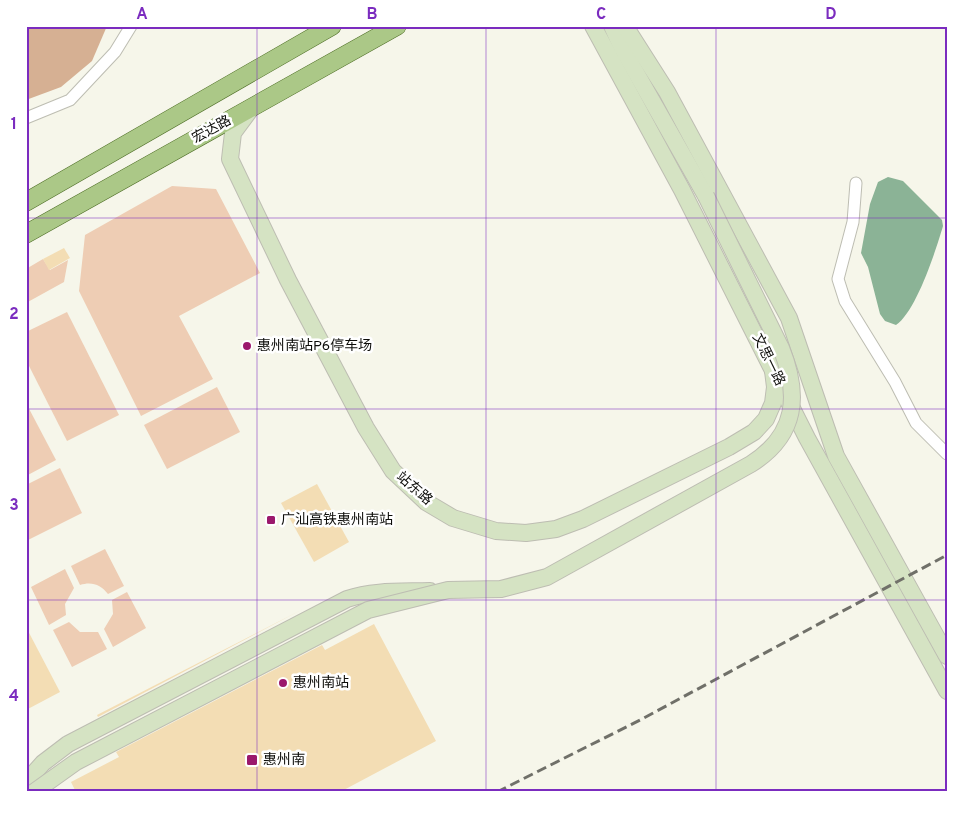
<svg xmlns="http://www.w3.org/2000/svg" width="973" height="818" font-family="Overpass,'Noto Sans SC',sans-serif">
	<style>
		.green { fill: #eecdb4 }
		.forest { fill: #d6b093 }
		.water { fill: #8bb396 }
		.building { fill: #f3ddb4 }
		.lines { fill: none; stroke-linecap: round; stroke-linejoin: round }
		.street-casing { stroke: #bdbdb2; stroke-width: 13 }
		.secondary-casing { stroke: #bdbdb2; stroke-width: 18 }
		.primary-casing { stroke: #4f6e27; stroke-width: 19 }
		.street { stroke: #fff; stroke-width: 11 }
		.secondary { stroke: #d5e3c3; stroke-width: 16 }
		.primary { stroke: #abc887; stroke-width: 18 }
		.rail { stroke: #707069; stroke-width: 3; stroke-dasharray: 10 5; stroke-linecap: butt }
		.secondary-bridge-casing { stroke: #bdbdb2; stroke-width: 18; stroke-linecap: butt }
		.secondary-bridge { stroke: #d5e3c3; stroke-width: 16 }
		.grid { fill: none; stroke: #7b2cbf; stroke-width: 1; stroke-opacity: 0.55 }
		.poi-dot { fill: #9b186c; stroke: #fff; stroke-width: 2 }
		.labels { text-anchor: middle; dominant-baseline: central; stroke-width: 5; stroke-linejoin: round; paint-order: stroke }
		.street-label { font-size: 14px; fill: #0c0c09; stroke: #fff }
		.poi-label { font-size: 14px; fill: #0c0c09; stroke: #fff; text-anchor: start }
		.neatline { fill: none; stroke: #7b2cbf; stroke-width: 2 }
		.grid-label { font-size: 16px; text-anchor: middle; font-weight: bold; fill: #7b2cbf }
	</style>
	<rect width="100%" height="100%" fill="#f6f6ea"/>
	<g class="green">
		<path d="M172,186L216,189L260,273L179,316L213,379L141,416L79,291L85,235Z"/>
		<path d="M43,259L50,270L68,260L64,282L26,303V269Z"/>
		<path d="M67,312L119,415L67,441L26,360V332Z"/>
		<path d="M217,387L240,432L167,469L144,425Z"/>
		<path d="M26,403L56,460L26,476Z"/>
		<path d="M60,468L82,513L26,541V485Z"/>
		<path d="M105,549L124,586L108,594C101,585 92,581 80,585L71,566Z"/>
		<path d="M65,569L74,588L65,604L66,615L49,625L31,587Z"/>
		<path d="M127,592L146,628L113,647L104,629L113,614L112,600Z"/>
		<path d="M69,622L80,632H98L107,649L72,667L53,630Z"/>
	</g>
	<path class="forest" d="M26,26H107L92,61L61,87L26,100Z"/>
	<path class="water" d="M888,177L903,181L942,220L943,226C936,250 916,312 896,325L885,321L880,314L868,267L861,253L870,204L878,182Z"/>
	<g class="building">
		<path d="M64,248L70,258L49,270L43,259Z"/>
		<path d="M317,484L349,542L314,562L281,503Z"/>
		<path d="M303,609L98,717L97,715Z"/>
		<path d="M374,624L436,741L340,792H76L71,782L119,757L116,752L322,645L325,650Z"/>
		<path d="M26,627L60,692L26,710Z"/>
	</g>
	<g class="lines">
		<defs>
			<g id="street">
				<path d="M26,118L70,100L115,52L131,26"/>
				<path d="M856,183L853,222L838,279L845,301L895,382L916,423L947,454"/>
			</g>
			<g id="secondary">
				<path d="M593,26L682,190L807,438L947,691"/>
				<path d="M612,26L622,48L706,196"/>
				<path d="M625,26L667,92L789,318L836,456L947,656"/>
				<path d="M250,110L233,133L230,159L288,280L366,428L393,471L426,502L453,518L496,531L526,533L556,529L583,519L729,447L754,432L766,419L773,403L775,387L773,371"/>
				<path d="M26,782L43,763L68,744L347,599C374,590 402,592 430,591"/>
			</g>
			<g id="primary">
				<path d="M26,202L332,26"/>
				<path d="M26,234L397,26"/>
			</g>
		</defs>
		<use href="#street" class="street-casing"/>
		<use href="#secondary" class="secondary-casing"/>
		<use href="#primary" class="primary-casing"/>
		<use href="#street" class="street"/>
		<use href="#secondary" class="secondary"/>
		<use href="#primary" class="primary"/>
		<path class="rail" d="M497,792L642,719L947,555"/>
		<defs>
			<path id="secondary-bridge" d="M34,792L76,762L368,610L448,590L501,589L547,577L751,464C797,435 800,395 781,348L706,196"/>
		</defs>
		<use href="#secondary-bridge" class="secondary-bridge-casing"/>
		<use href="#secondary-bridge" class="secondary-bridge"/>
	</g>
	<path class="grid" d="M257,26V792M486,26V792M716,26V792M26,218H947M26,409H947M26,600H947"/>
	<g class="poi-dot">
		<circle cx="247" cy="346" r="5"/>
		<rect x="266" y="515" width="10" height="10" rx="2.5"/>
		<circle cx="283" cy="683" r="5"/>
		<rect x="246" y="754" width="12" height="12" rx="2.5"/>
	</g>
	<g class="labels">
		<g class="street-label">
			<text transform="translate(212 130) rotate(-29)">宏达路</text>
			<text transform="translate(768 360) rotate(64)">文思一路</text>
			<text transform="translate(414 489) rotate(41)">站东路</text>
		</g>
		<g class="poi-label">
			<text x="257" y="346">惠州南站P6停车场</text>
			<text x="281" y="520">广汕高铁惠州南站</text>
			<text x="293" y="683">惠州南站</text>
			<text x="263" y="760">惠州南</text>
		</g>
	</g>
	<rect width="973" height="818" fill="none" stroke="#ffffff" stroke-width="55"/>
	<rect x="28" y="28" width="918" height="762" class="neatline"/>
	<g class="grid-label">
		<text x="142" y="19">A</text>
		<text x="372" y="19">B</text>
		<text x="601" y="19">C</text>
		<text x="831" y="19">D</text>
		<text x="14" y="129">1</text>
		<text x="14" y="319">2</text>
		<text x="14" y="510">3</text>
		<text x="14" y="701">4</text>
	</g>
</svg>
